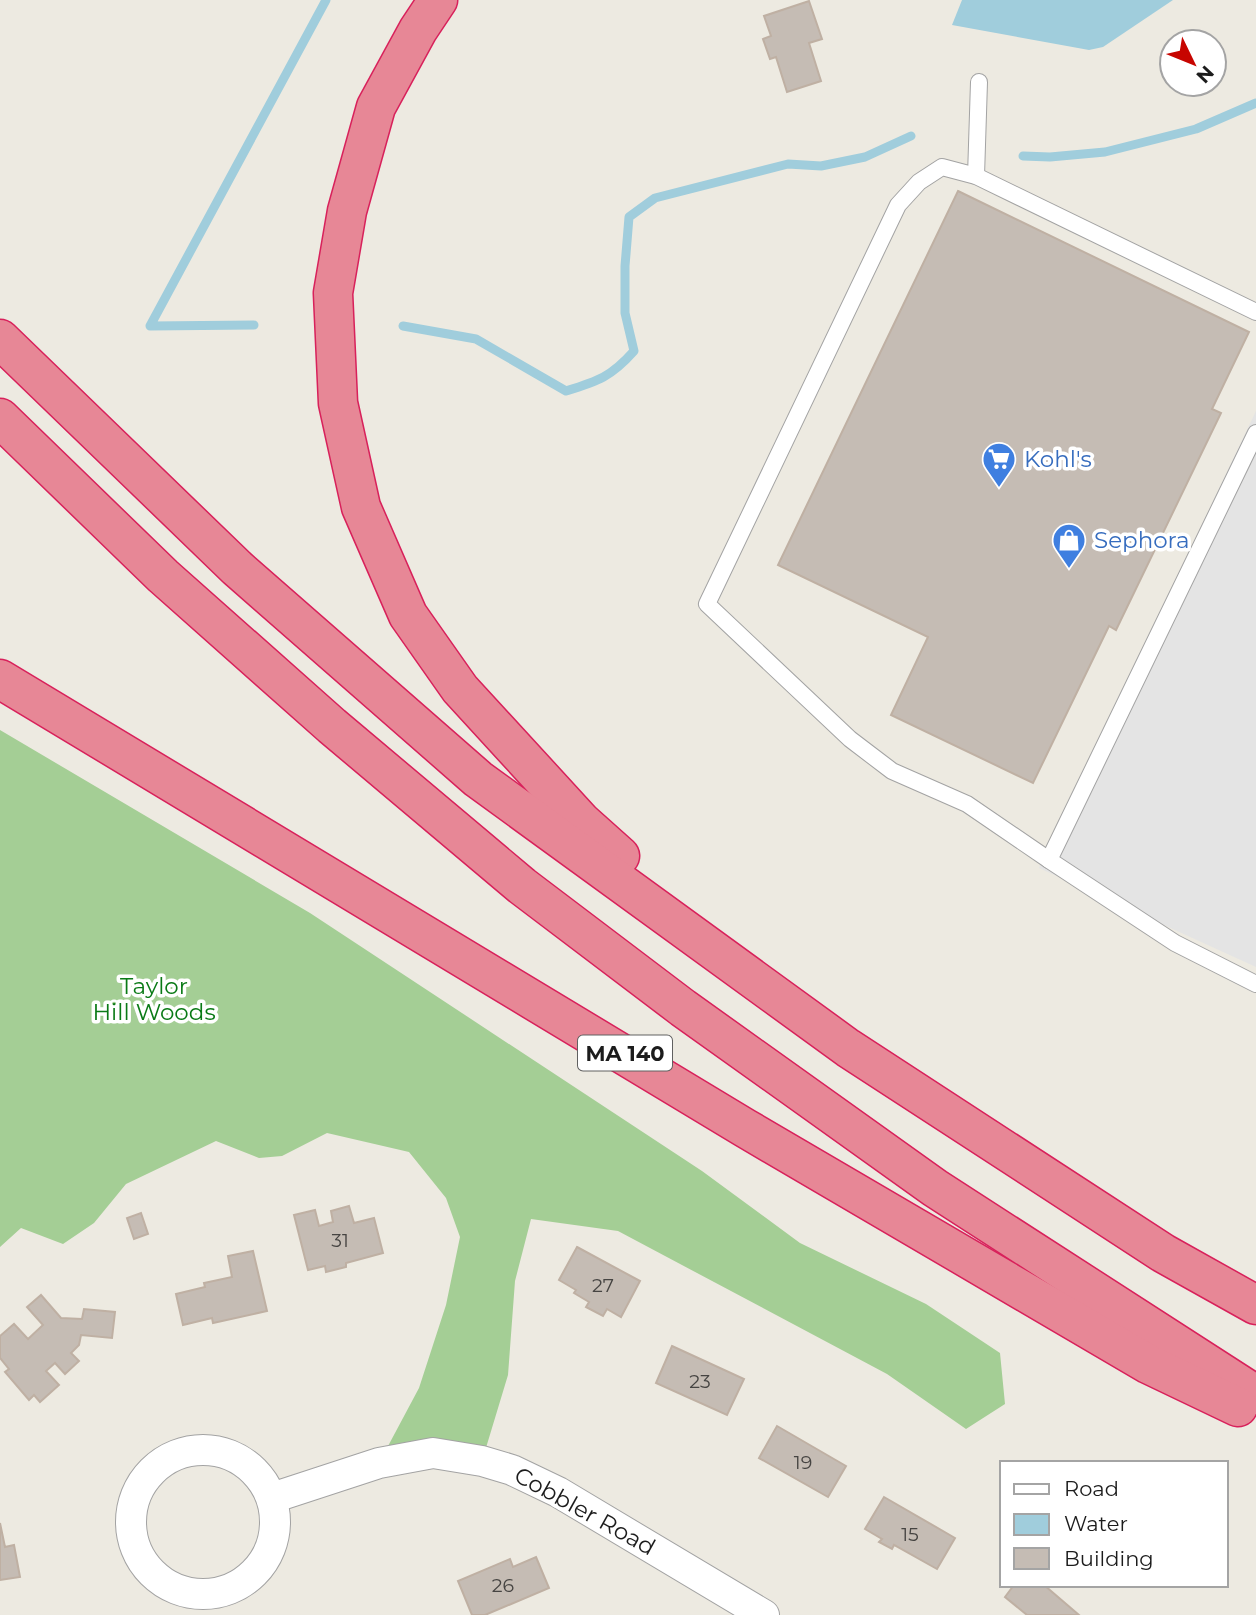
<svg xmlns="http://www.w3.org/2000/svg" width="1256" height="1615" font-family="Montserrat,sans-serif">
	<style>
		.forest { fill: #a4ce95 }
		.parking { fill: #e4e4e4 }
		.water { fill: #a0cddc }
		.lines { fill: none; stroke-linecap: round; stroke-linejoin: round }
		.stream { stroke: #a0cddc; stroke-width: 9 }
		.building { fill: #c5bcb4; stroke: #bfb0a3; stroke-width: 2 }
		.lane-casing { stroke: #a3a3a3; stroke-width: 18 }
		.street-casing { stroke: #a3a3a3; stroke-width: 32 }
		.highway-casing { stroke: #d8215b; stroke-width: 41 }
		.lane { stroke: #fff; stroke-width: 16 }
		.street { stroke: #fff; stroke-width: 30 }
		.highway { stroke: #e78796; stroke-width: 38 }
		.labels { text-anchor: middle; dominant-baseline: central; stroke-width: 7; stroke-linejoin: round; paint-order: stroke }
		.number-label { font-size: 19px; fill: #464442 }
		.shield { fill: #fff; stroke: #606060; stroke-width: 2 }
		.shield-label { font-size: 21px; font-weight: bold; fill: #1c1c1c }
		.shop-label { font-size: 23px; fill: #366cbe; stroke: #fff; text-anchor: start }
		.park-label { font-size: 23px; fill: #0a7a16; stroke: #fff }
		.street-label { font-size: 23px; fill: #1c1c1c; stroke: #fff }
	</style>
	<rect width="100%" height="100%" fill="#edeae1"/>
	<path class="forest" d="M0,730L310,913L702,1171L800,1243L926,1304L1000,1353L1005,1404L966,1429L887,1374L618,1231L531,1219L515,1281L508,1375L482,1461L379,1463L419,1388L446,1305L460,1237L446,1198L409,1152L327,1133L282,1156L259,1158L216,1141L126,1184L94,1223L63,1244L21,1228L0,1247Z"/>
	<path class="parking" d="M1256,411V967L1039,868Z"/>
	<path class="water" d="M962,0H1173L1103,47L1089,50L952,25Z"/>
	<g class="lines">
		<g class="stream">
			<path d="M1023,156L1050,157L1105,152L1196,129L1256,103"/>
			<path d="M254,325L150,326L326,0"/>
			<path d="M403,326L476,339L566,391C598,381 611,377 634,351L625,313V266L629,217L655,198L788,164L821,166L865,157L911,136"/>
		</g>
	</g>
	<g class="building">
		<path d="M809,1L822,39L809,43L821,81L787,92L776,57L770,59L763,39L771,36L764,16Z"/>
		<path d="M958,191L1249,332L1212,409L1221,413L1116,630L1109,626L1033,783L891,715L928,637L778,565Z"/>
		<path d="M349,1206L354,1223L374,1218L383,1253L346,1263V1267L326,1272L325,1266L308,1270L294,1215L315,1210L319,1226L333,1222L331,1211Z"/>
		<path d="M141,1213L148,1234L134,1239L127,1218Z"/>
		<path d="M577,1247L640,1281L621,1317L607,1309L603,1316L586,1307L589,1302L574,1293L576,1290L559,1280Z"/>
		<path d="M253,1251L267,1311L213,1323L212,1318L183,1325L176,1294L205,1287L204,1283L232,1277L228,1256Z"/>
		<path d="M41,1295L61,1318L82,1319L84,1309L115,1312L112,1338L81,1335L79,1345L71,1353L79,1361L65,1374L55,1363L46,1371L59,1385L40,1402L34,1395L29,1400L5,1372L9,1369L0,1358V1336L14,1324L28,1339L43,1325L27,1307Z"/>
		<path d="M672,1346L744,1379L727,1415L656,1383Z"/>
		<path d="M777,1426L846,1466L828,1497L759,1458Z"/>
		<path d="M884,1497L955,1538L937,1569L894,1545L892,1549L879,1542L882,1539L865,1529Z"/>
		<path d="M0,1523L5,1547L14,1545L20,1577L0,1580Z"/>
		<path d="M536,1557L549,1588L485,1615H472L458,1581L510,1559L513,1567Z"/>
		<path d="M1014,1585H1044L1079,1615H1027L1005,1597Z"/>
	</g>
	<g class="lines">
		<defs>
			<g id="lane">
				<path d="M976,176L979,82"/>
				<path d="M1256,433L1049,860L1175,943L1256,984"/>
				<path d="M1049,860L967,804L892,771L850,739L707,604L898,205L919,182L942,167L976,176L1256,312"/>
			</g>
			<g id="street">
				<circle cx="203" cy="1522" r="72"/>
				<path d="M272,1498L379,1463L433,1453L482,1461L512,1470L558,1492L764,1615"/>
			</g>
			<g id="highway">
				<path d="M438,0L418,30L376,107L347,211L333,293L338,403L361,507L408,615L460,689L582,822L620,856"/>
				<path d="M0,339L237,568L478,779L848,1048L1163,1253L1256,1305"/>
				<path d="M0,418L163,576L332,726L522,886L683,1008L935,1188L1256,1395"/>
				<path d="M0,679L745,1128L1148,1364L1238,1407"/>
			</g>
		</defs>
		<use href="#lane" class="lane-casing"/>
		<use href="#street" class="street-casing"/>
		<use href="#highway" class="highway-casing"/>
		<use href="#lane" class="lane"/>
		<use href="#street" class="street"/>
		<use href="#highway" class="highway"/>
	</g>
	<defs>
		<symbol id="supermarket-pin" viewBox="-11 -11 22 30"><path d="M0 17L-7.5 6A9.5 9.5 0 1 1 7.5 6Z" fill="#3f7fe0" stroke="#fff"/><path d="M-6-5.5h2.5l.6 2H6L4.5 2H-2.5L-4.4-4H-6ZM-1.5 3.2a1.3 1.3 0 1 0 .1 0ZM3 3.2a1.3 1.3 0 1 0 .1 0Z" fill="#fff"/></symbol>
		<symbol id="shop-pin" viewBox="-11 -11 22 30"><path d="M0 17L-7.5 6A9.5 9.5 0 1 1 7.5 6Z" fill="#3f7fe0" stroke="#fff"/><path d="M-5-2.5h2.3a2.7 3.5 0 0 1 5.4 0H5L5.5 6h-11ZM-1.5-2.5h3a1.5 2.3 0 0 0-3 0Z" fill="#fff"/></symbol>
	</defs>
	<g fill-rule="evenodd">
		<use href="#supermarket-pin" x="980" y="440" width="38" height="52"/>
		<use href="#shop-pin" x="1050" y="521" width="38" height="52"/>
	</g>
	<g class="labels">
		<g class="number-label">
			<text x="340" y="1240">31</text>
			<text x="603" y="1285">27</text>
			<text x="700" y="1381">23</text>
			<text x="803" y="1462">19</text>
			<text x="910" y="1534">15</text>
			<text x="503" y="1585">26</text>
		</g>
		<rect class="shield" x="578" y="1035.5" width="94" height="35" rx="5"/>
		<g class="shield-label">
			<text x="625" y="1053">MA 140</text>
		</g>
		<g class="shop-label">
			<text x="1024" y="459">Kohl's</text>
			<text x="1094" y="540">Sephora</text>
		</g>
		<g class="park-label">
			<text x="154" y="986">Taylor<tspan x="154" dy="26">Hill Woods</tspan></text>
		</g>
		<g class="street-label">
			<text transform="translate(585 1511) rotate(29)">Cobbler Road</text>
		</g>
	</g>
	<rect x="1000" y="1461" width="228" height="126" fill="#ffffff" stroke="#a4a4a4" stroke-width="2"/>
	<rect x="1014" y="1484" width="35" height="10" fill="#ffffff" stroke="#a4a4a4" stroke-width="2"/>
	<text x="1064" y="1496" font-size="21" fill="#1c1c1c">Road</text>
	<rect x="1014" y="1514" width="35" height="21" fill="#a0cddc" stroke="#a4a4a4" stroke-width="2"/>
	<text x="1064" y="1531" font-size="21" fill="#1c1c1c">Water</text>
	<rect x="1014" y="1548" width="35" height="21" fill="#c5bcb4" stroke="#a4a4a4" stroke-width="2"/>
	<text x="1064" y="1566" font-size="21" fill="#1c1c1c">Building</text>
	<g transform="translate(1193 63) rotate(133)"><circle r="33" fill="#ffffff" stroke="#a4a4a4" stroke-width="2"/>
	<path d="M0-5L12 26L0 18L-12 26Z" fill="#c70500"/>
	<text y="-10" font-size="19" font-weight="bold" text-anchor="middle" fill="#1c1c1c">N</text>
	</g>
</svg>
